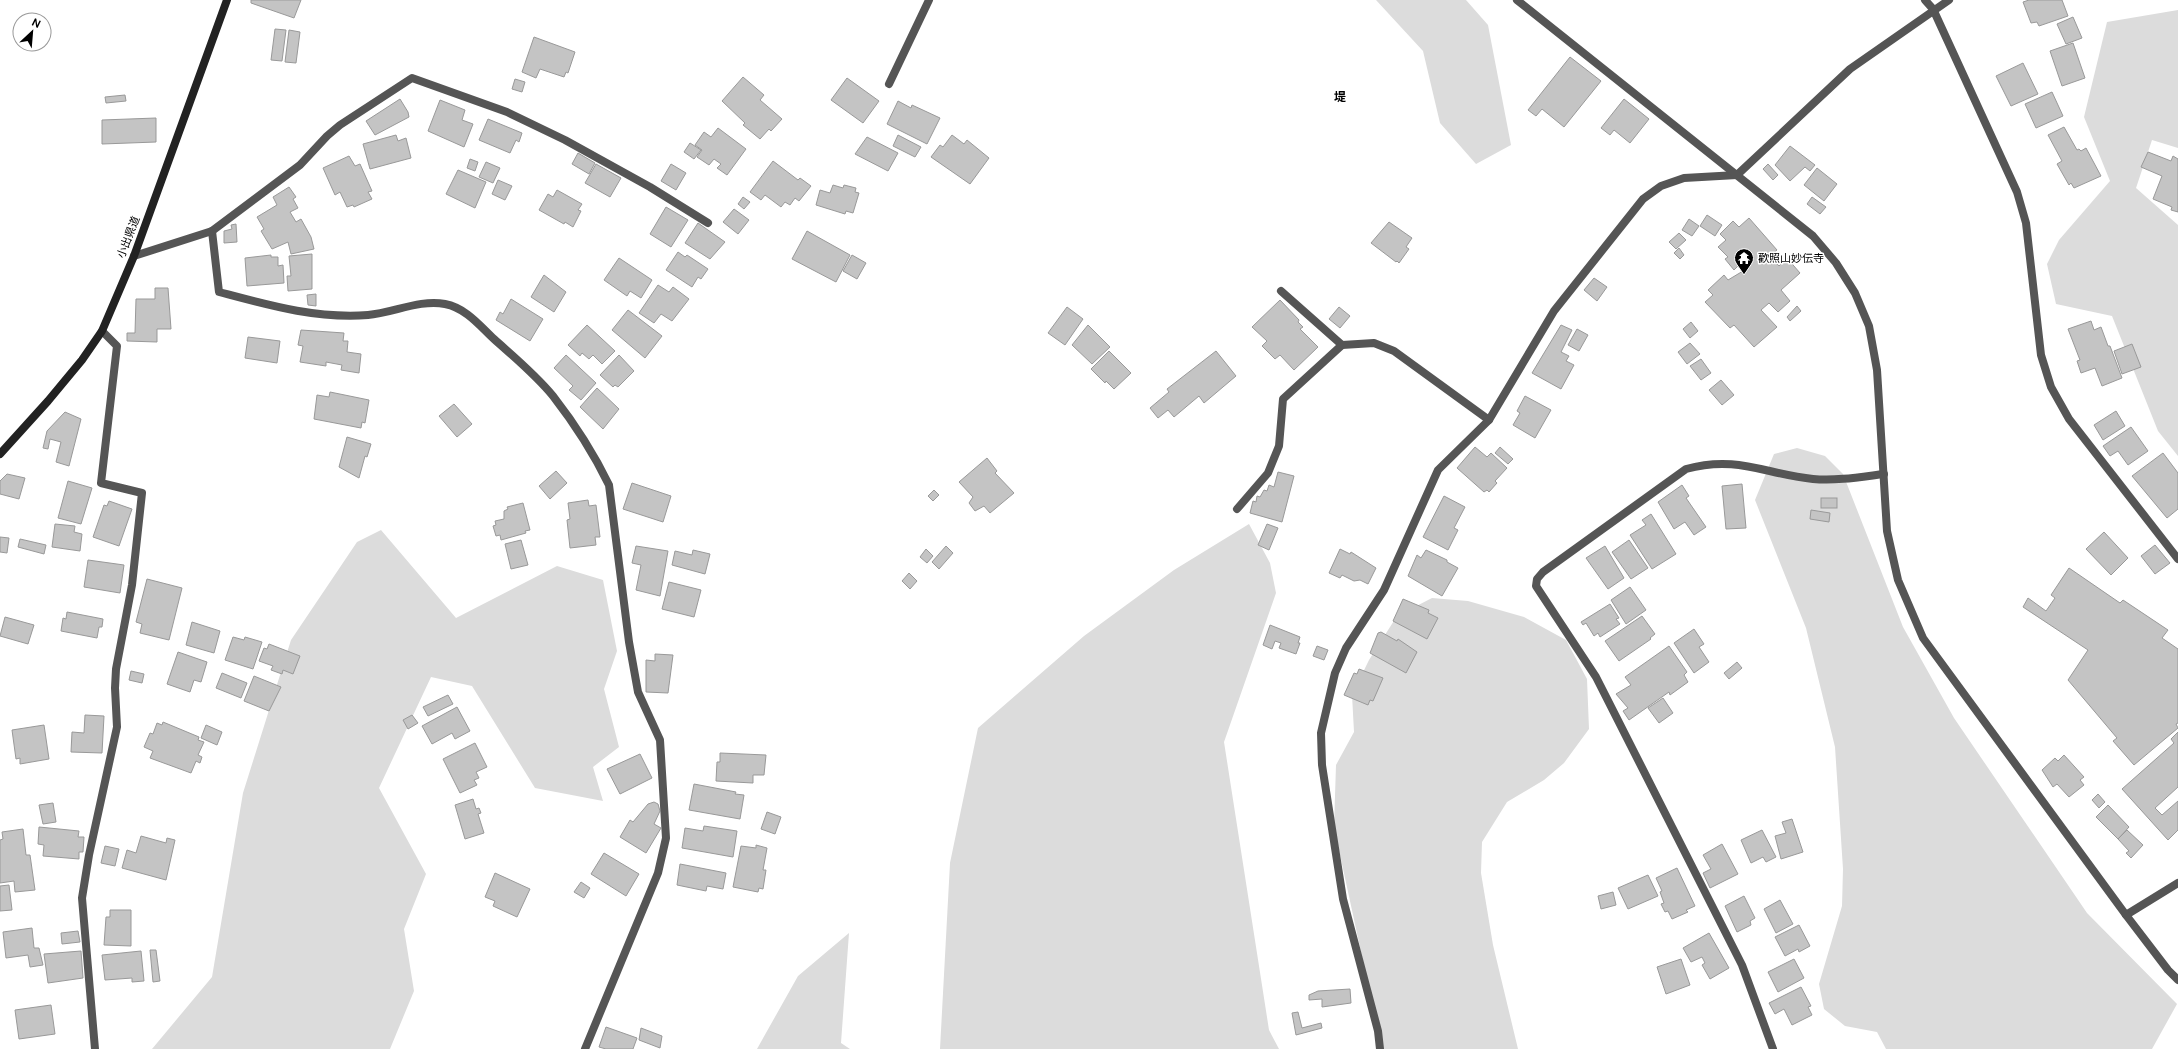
<svg xmlns="http://www.w3.org/2000/svg" width="2178" height="1049" font-family="'DM Sans','Noto Sans JP',sans-serif">
	<style>
		.green { fill: #dcdcdc }
		.building { fill: #c4c4c4; stroke: #999 }
		.lines { fill: none; stroke-linecap: round; stroke-linejoin: round }
		.minor { stroke: #555; stroke-width: 8 }
		.tertiary { stroke: #555; stroke-width: 8 }
		.secondary { stroke: #222; stroke-width: 8 }
		.labels { text-anchor: middle; dominant-baseline: central; stroke-width: 3; stroke-linejoin: round; paint-order: stroke }
		.street-label { font-size: 11px; fill: #000; stroke: #fff }
		.poi-label { font-size: 11px; fill: #000; stroke: #fff; text-anchor: start }
		.neighbourhood-label { font-size: 12px; font-weight: bold; fill: #000; stroke: #fff }
	</style>
	<rect width="100%" height="100%" fill="#fff"/>
	<g class="green">
		<path d="M1376,0H1466L1488,25L1511,145L1476,164L1440,123L1423,51Z"/>
		<path d="M2178,10V148L2152,140L2136,188L2178,225V456L2158,431L2112,316L2056,304L2047,264L2059,240L2110,181L2084,117L2107,22Z"/>
		<path d="M1797,448L1825,456L1843,474L1903,627L1954,718L2087,913L2177,1004L2152,1049H1886L1877,1032L1845,1026L1824,1009L1819,984L1842,906L1843,869L1835,747L1806,628L1755,500L1774,454Z"/>
		<path d="M1249,524L1270,563L1276,593L1224,742L1269,1030L1279,1049H940L950,863L978,728L1084,636L1174,570Z"/>
		<path d="M381,530L456,618L557,566L603,580L617,651L604,689L619,747L593,767L603,801L535,788L472,686L431,677L379,788L426,874L404,929L414,991L390,1049H152L212,977L243,793L291,640L357,542Z"/>
		<path d="M1432,598L1468,601L1524,617L1566,640L1587,679L1589,729L1564,763L1544,780L1507,802L1482,842L1481,873L1493,945L1518,1049H1382L1334,827L1336,765L1354,732L1352,695L1369,660L1397,616Z"/>
		<path d="M849,933L841,1043L850,1049H757L798,976Z"/>
	</g>
	<g class="building">
		<path d="M251,0H301L294,18L251,3Z"/>
		<path d="M2029,0H2062L2068,16L2039,26L2037,22L2031,23L2023,2Z"/>
		<path d="M2073,17L2082,38L2066,44L2057,24Z"/>
		<path d="M275,29L286,30L282,61L271,60Z"/>
		<path d="M289,30L300,32L296,63L285,62Z"/>
		<path d="M534,37L575,52L568,73L566,72L564,77L540,69L536,78L522,72Z"/>
		<path d="M2073,43L2085,78L2062,86L2050,51Z"/>
		<path d="M1570,57L1601,81L1564,127L1542,109L1536,116L1528,110Z"/>
		<path d="M2023,63L2038,94L2011,106L1996,76Z"/>
		<path d="M743,77L764,95L760,100L782,119L771,131L769,129L760,139L743,125L745,123L722,101Z"/>
		<path d="M847,78L879,101L863,123L831,100Z"/>
		<path d="M515,79L525,82L522,92L512,89Z"/>
		<path d="M2052,92L2063,116L2036,128L2025,104Z"/>
		<path d="M125,95L126,101L106,103L105,97Z"/>
		<path d="M400,99L408,112L409,117L375,135L366,121Z"/>
		<path d="M1624,99L1649,119L1630,143L1614,130L1610,135L1601,128Z"/>
		<path d="M440,100L465,110L462,120L473,124L464,147L428,131Z"/>
		<path d="M898,101L911,108L912,105L940,118L927,144L887,124Z"/>
		<path d="M156,118V142L102,144V120Z"/>
		<path d="M488,119L522,133L519,142L516,140L510,153L479,140Z"/>
		<path d="M2064,127L2077,150L2079,149L2081,151L2086,148L2101,176L2074,188L2071,183L2069,185L2057,164L2062,161L2048,135Z"/>
		<path d="M718,128L746,149L727,175L717,168L721,164L714,159L709,165L697,157L702,150L695,145L704,132L711,137Z"/>
		<path d="M396,135L398,141L406,138L411,158L370,169L363,144Z"/>
		<path d="M898,135L921,147L915,157L893,146Z"/>
		<path d="M952,135L964,144L967,140L989,158L970,184L931,157L940,145L943,147Z"/>
		<path d="M867,137L898,153L888,171L855,154Z"/>
		<path d="M690,143L701,150L694,159L684,152Z"/>
		<path d="M1790,146L1815,165L1810,171L1805,167L1790,181L1775,165Z"/>
		<path d="M2148,152L2171,161L2173,156L2178,159V212L2171,210L2172,207L2153,199L2162,176L2141,167Z"/>
		<path d="M578,153L595,163L589,174L572,164Z"/>
		<path d="M349,156L355,166L360,164L372,191L368,192L372,199L354,207L353,205L347,207L340,192L335,195L323,168Z"/>
		<path d="M470,159L478,162L475,171L467,168Z"/>
		<path d="M773,161L798,180L800,178L811,186L799,201L795,198L790,205L785,202L781,207L765,195L761,200L750,192Z"/>
		<path d="M486,162L500,168L493,183L479,177Z"/>
		<path d="M596,164L621,178L610,197L585,183Z"/>
		<path d="M671,164L686,173L676,190L661,181Z"/>
		<path d="M1768,164L1778,175L1773,180L1763,169Z"/>
		<path d="M1817,168L1837,184L1824,201L1804,185Z"/>
		<path d="M458,170L486,182L475,208L446,194Z"/>
		<path d="M498,180L512,186L505,200L492,194Z"/>
		<path d="M833,185L843,188L844,185L856,188L855,192L859,193L853,213L846,211L845,214L816,205L820,190L830,193Z"/>
		<path d="M289,187L296,197L293,199L298,208L290,212L296,222L301,219L311,237L314,249L291,254L288,242L272,249L261,231L264,229L257,217L277,205L273,197Z"/>
		<path d="M557,190L582,204L578,210L581,211L573,227L565,222L564,224L539,210L548,194L553,197Z"/>
		<path d="M743,197L750,202L744,209L738,204Z"/>
		<path d="M1812,197L1826,207L1820,214L1807,204Z"/>
		<path d="M666,207L688,220L671,247L650,234Z"/>
		<path d="M734,209L749,220L738,234L723,222Z"/>
		<path d="M1707,215L1722,225L1715,236L1700,226Z"/>
		<path d="M1749,218L1777,250L1770,256L1779,266L1787,258L1800,273L1781,290L1790,301L1778,312L1769,303L1761,310L1777,327L1754,347L1734,325L1730,328L1705,302L1713,295L1708,290L1724,275L1728,280L1743,271L1738,266L1734,270L1725,259L1728,257L1718,247L1726,240L1720,234L1733,221L1739,227Z"/>
		<path d="M1689,219L1699,226L1692,236L1682,230Z"/>
		<path d="M1389,222L1412,238L1406,247L1409,249L1399,263L1397,261L1396,262L1371,243Z"/>
		<path d="M698,223L725,242L710,259L685,243Z"/>
		<path d="M236,224L237,242L224,243V231L232,229L231,225Z"/>
		<path d="M807,231L850,255L836,282L792,259Z"/>
		<path d="M1679,233L1686,240L1676,249L1669,242Z"/>
		<path d="M1679,248L1684,255L1680,259L1674,253Z"/>
		<path d="M678,252L685,257L687,255L708,269L701,279L698,277L692,287L666,270Z"/>
		<path d="M312,254V289L288,291L287,276H291L289,256Z"/>
		<path d="M271,255V257H278V266L283,265L284,283L247,286L245,258Z"/>
		<path d="M852,255L866,263L857,279L843,271Z"/>
		<path d="M619,258L652,280L641,298L630,291L627,296L604,280Z"/>
		<path d="M544,275L566,292L554,312L531,297Z"/>
		<path d="M1594,278L1607,287L1597,301L1584,290Z"/>
		<path d="M658,285L669,292L673,287L689,299L672,321L661,314L654,323L639,313Z"/>
		<path d="M155,288H168L171,329H157V342L127,341V333H135L136,299H155Z"/>
		<path d="M316,294V306L308,305L307,295Z"/>
		<path d="M511,299L543,319L530,341L496,320L500,312L503,314Z"/>
		<path d="M1280,300L1299,320L1298,322L1303,327L1300,329L1318,347L1294,370L1280,355L1275,359L1262,346L1267,341L1252,327Z"/>
		<path d="M1797,306L1801,311L1790,321L1787,317Z"/>
		<path d="M1067,307L1083,319L1065,345L1048,333Z"/>
		<path d="M1339,307L1350,316L1340,328L1329,319Z"/>
		<path d="M628,310L662,336L645,358L612,330Z"/>
		<path d="M2091,321L2094,330L2101,327L2108,346H2110L2122,378L2102,386L2095,368L2081,373L2077,361L2080,360L2068,329Z"/>
		<path d="M1691,322L1698,331L1690,338L1683,329Z"/>
		<path d="M587,325L615,351L602,364L593,355L589,359L582,353L580,356L568,345Z"/>
		<path d="M1088,325L1110,347L1092,364L1072,345Z"/>
		<path d="M1561,325L1572,330L1561,352L1569,356L1566,361L1574,365L1561,389L1532,373Z"/>
		<path d="M1577,329L1588,335L1579,351L1568,345Z"/>
		<path d="M301,330L344,333L343,341H348L347,352L361,354L359,373L341,370L342,365L326,362V366L300,362L303,346L298,345Z"/>
		<path d="M248,337L280,341L277,363L245,358Z"/>
		<path d="M1690,343L1700,354L1687,364L1678,352Z"/>
		<path d="M2132,344L2141,367L2122,374L2114,351Z"/>
		<path d="M1109,351L1131,373L1114,389L1106,381L1105,383L1091,369Z"/>
		<path d="M1216,351L1236,376L1204,403L1199,396L1174,417L1168,410L1158,418L1150,408L1169,392L1167,389Z"/>
		<path d="M566,355L596,383L581,400L569,390L573,386L554,368Z"/>
		<path d="M619,355L634,371L618,387L615,385L613,387L600,375Z"/>
		<path d="M1701,359L1711,373L1701,380L1690,366Z"/>
		<path d="M1721,380L1734,395L1722,405L1709,390Z"/>
		<path d="M597,388L619,409L603,429L580,407Z"/>
		<path d="M330,392L369,400L365,423L362,422L361,428L314,419L317,395L329,397Z"/>
		<path d="M1525,396L1551,410L1535,438L1513,425L1520,413L1517,411Z"/>
		<path d="M454,404L472,424L457,437L439,416Z"/>
		<path d="M2116,411L2125,426L2103,440L2094,425Z"/>
		<path d="M65,412L81,419L69,466L56,462L61,442L50,439L48,449L43,448L47,431Z"/>
		<path d="M2131,427L2148,451L2128,465L2118,451L2110,456L2103,446Z"/>
		<path d="M347,437L371,444L367,457L365,456L359,478L339,467Z"/>
		<path d="M1475,447L1487,457L1491,453L1507,468L1495,481L1497,483L1489,492L1487,490L1484,492L1457,468Z"/>
		<path d="M1500,447L1513,459L1508,464L1495,453Z"/>
		<path d="M2163,453L2178,473V509L2167,518L2132,476Z"/>
		<path d="M987,458L997,471L995,473L1014,493L990,513L984,506L975,511L969,503L973,497L959,482Z"/>
		<path d="M556,471L567,483L550,499L539,486Z"/>
		<path d="M1278,472L1294,476L1282,522L1250,513L1253,501L1256,502L1257,496L1260,497L1264,490L1267,491L1269,485L1274,487Z"/>
		<path d="M7,474L25,478L19,499L0,494V481Z"/>
		<path d="M68,481L92,488L81,524L58,518Z"/>
		<path d="M632,483L671,496L663,522L623,509Z"/>
		<path d="M1742,484L1746,528L1726,529L1722,486Z"/>
		<path d="M1682,485L1689,496L1686,498L1706,527L1694,535L1685,522L1674,529L1658,502Z"/>
		<path d="M934,490L939,495L933,501L928,496Z"/>
		<path d="M1444,496L1465,507L1454,528L1458,530L1448,550L1423,537Z"/>
		<rect x="1821" y="498" width="16" height="10"/>
		<path d="M588,500L589,506L596,505L600,537H595L596,545L570,548L567,520L570,519L568,503Z"/>
		<path d="M109,501L132,509L119,546L93,537L104,505L107,506Z"/>
		<path d="M523,503L530,530L525,531L526,533L501,540L500,535L496,536L493,526L496,525L495,521L504,519V511L508,509L507,507Z"/>
		<path d="M1811,510L1830,513L1829,522L1810,519Z"/>
		<path d="M1651,514L1676,554L1652,569L1630,535L1646,525L1642,520Z"/>
		<path d="M55,524L75,526L74,532L82,534L80,551L52,547Z"/>
		<path d="M1267,524L1278,528L1269,550L1258,545Z"/>
		<path d="M2104,532L2128,558L2111,575L2086,549Z"/>
		<path d="M0,537L9,538L7,553L0,552Z"/>
		<path d="M20,539L46,545L44,554L18,547Z"/>
		<path d="M521,540L528,565L511,569L505,544Z"/>
		<path d="M1629,540L1648,568L1631,579L1612,552Z"/>
		<path d="M2155,545L2170,563L2155,574L2141,556Z"/>
		<path d="M636,546L668,551L660,596L636,590L641,565L632,563Z"/>
		<path d="M946,546L953,553L939,569L932,562Z"/>
		<path d="M1605,546L1624,578L1608,589L1586,558Z"/>
		<path d="M926,549L933,556L927,563L920,557Z"/>
		<path d="M1340,549L1350,554L1351,552L1376,568L1368,584L1360,580L1354,581L1342,575L1340,578L1329,573Z"/>
		<path d="M693,550L710,554L705,574L672,565L675,551L692,555Z"/>
		<path d="M1426,550L1447,560V562L1458,568L1442,596L1408,576L1417,555L1421,558Z"/>
		<path d="M88,560L124,565L120,593L84,587Z"/>
		<path d="M2069,568L2120,603L2123,600L2168,630L2162,638L2178,649V723L2176,724L2178,728L2134,765L2113,741L2117,738L2068,680L2088,650L2023,607L2028,598L2046,611L2055,598L2051,595Z"/>
		<path d="M909,573L917,581L910,589L902,581Z"/>
		<path d="M147,579L182,588L169,640L140,633L142,624L136,622Z"/>
		<path d="M669,582L701,590L694,617L662,609Z"/>
		<path d="M1630,587L1646,610L1626,624L1611,600Z"/>
		<path d="M1403,599L1429,610L1428,613L1438,618L1427,639L1393,621Z"/>
		<path d="M1610,604L1619,618L1616,619L1620,624L1600,637L1598,633L1594,636L1586,623L1583,625L1581,622Z"/>
		<path d="M67,612L103,619L102,627H99L97,638L61,631L63,618L66,619Z"/>
		<path d="M1642,616L1655,634L1650,638L1651,639L1619,661L1605,641Z"/>
		<path d="M5,617L34,625L28,644L0,636Z"/>
		<path d="M192,622L220,631L214,653L186,645Z"/>
		<path d="M1270,625L1300,637L1298,643H1300L1296,654L1279,648L1281,643L1275,641L1272,649L1263,645Z"/>
		<path d="M1694,629L1704,644L1699,647L1709,662L1694,673L1674,643Z"/>
		<path d="M1381,632L1397,641L1398,639L1417,652L1406,673L1370,653L1378,633Z"/>
		<path d="M233,637L244,640L245,637L262,642L253,669L225,660Z"/>
		<path d="M269,644L300,656L293,674L283,670L282,674L271,670L273,666L259,661L264,648L267,649Z"/>
		<path d="M1317,646L1328,650L1324,660L1313,656Z"/>
		<path d="M1669,646L1687,672L1684,675L1688,682L1670,695L1669,692L1629,720L1623,711L1628,708L1616,694L1631,685L1625,677Z"/>
		<path d="M178,652L207,662L201,682L194,680L190,692L167,684Z"/>
		<path d="M655,654L673,655L668,693L646,692V660L655,661Z"/>
		<path d="M1737,662L1742,668L1729,679L1724,673Z"/>
		<path d="M1359,669L1383,678L1373,701L1370,700L1368,705L1344,695L1354,673L1357,674Z"/>
		<path d="M131,671L144,674L142,683L129,680Z"/>
		<path d="M222,673L247,683L241,698L216,688Z"/>
		<path d="M254,676L281,687L269,711L244,701Z"/>
		<path d="M448,695L453,704L428,716L423,707Z"/>
		<path d="M1663,698L1673,713L1659,723L1648,708Z"/>
		<path d="M457,707L470,731L455,739L452,733L432,744L422,726Z"/>
		<path d="M85,715L104,716L102,753L71,752L72,732L84,733Z"/>
		<path d="M412,715L418,723L408,729L403,720Z"/>
		<path d="M163,722L199,737L198,740L204,742L198,755L202,757L200,763L196,761L191,773L150,758L153,751L144,747L150,733L153,734L157,723L162,725Z"/>
		<path d="M44,725L49,759L20,764V758L16,759L12,730Z"/>
		<path d="M206,725L222,732L217,745L201,738Z"/>
		<path d="M2178,732V787L2155,808L2162,815L2178,801V830L2168,840L2122,789L2174,743L2171,739Z"/>
		<path d="M475,743L487,767L476,772L479,778L474,780L477,785L460,793L443,759Z"/>
		<path d="M720,753L766,755L764,775H753V783L716,781L717,762H720Z"/>
		<path d="M640,754L652,778L620,794L607,769Z"/>
		<path d="M2064,755L2084,777L2080,780L2084,785L2069,797L2057,784L2053,787L2042,770L2055,758L2058,761Z"/>
		<path d="M694,784L736,792L735,794L744,795L740,819L689,810Z"/>
		<path d="M2098,794L2105,802L2099,808L2092,800Z"/>
		<path d="M473,799L476,809L479,808L481,813L478,814L484,833L465,839L455,805Z"/>
		<path d="M654,802L658,804L660,811L654,824L661,828L646,853L620,837L630,820L633,822L648,804Z"/>
		<path d="M53,803L56,822L43,824L39,805Z"/>
		<path d="M2108,805L2129,827L2118,839L2096,817Z"/>
		<path d="M767,812L781,817L775,834L761,829Z"/>
		<path d="M1792,819L1803,852L1781,859L1775,836L1786,833L1782,822Z"/>
		<path d="M704,826L737,831L733,857L682,848L685,828L703,831Z"/>
		<path d="M39,827L79,831L78,837H84L83,852H79V859L43,856L44,845L38,844Z"/>
		<path d="M23,829L26,855H30L35,890L15,892L14,881L0,883V840L3,839L2,832Z"/>
		<path d="M1762,830L1776,857L1766,862L1763,857L1751,863L1741,840Z"/>
		<path d="M2127,830L2143,845L2131,858L2126,853L2129,851L2118,839Z"/>
		<path d="M141,836L166,843L167,838L175,840L166,880L122,868L127,850L136,853Z"/>
		<path d="M1722,844L1738,874L1710,888L1703,873L1711,869L1703,855Z"/>
		<path d="M756,845L767,848L763,870H766L763,889L759,888L758,892L733,887L741,846L756,848Z"/>
		<path d="M105,846L119,849L115,866L101,863Z"/>
		<path d="M604,853L639,874L626,896L591,874Z"/>
		<path d="M680,864L726,873L723,889L707,886L706,891L677,885Z"/>
		<path d="M1677,868L1695,906L1686,910L1688,912L1672,919L1668,911L1665,912L1661,904L1664,903L1660,892L1662,891L1656,878Z"/>
		<path d="M495,873L530,889L517,917L493,906L495,901L485,897Z"/>
		<path d="M1648,875L1658,896L1628,909L1618,888Z"/>
		<path d="M581,882L590,888L584,898L574,892Z"/>
		<path d="M9,885L12,910L0,911V886Z"/>
		<path d="M1613,892L1616,905L1601,909L1598,896Z"/>
		<path d="M1744,896L1755,918L1750,921L1751,925L1737,932L1725,906Z"/>
		<path d="M1780,900L1793,924L1776,933L1764,909Z"/>
		<path d="M110,910H131V946L104,945L106,917H110Z"/>
		<path d="M1799,925L1810,946L1799,952L1798,949L1785,956L1775,937Z"/>
		<path d="M32,928L34,948H39L43,965L30,967L28,955L6,958L3,932Z"/>
		<path d="M78,931L80,942L62,944L61,933Z"/>
		<path d="M1709,933L1729,968L1710,979L1702,965L1705,963L1702,957L1691,962L1683,948Z"/>
		<path d="M150,950H156L160,981L153,982Z"/>
		<path d="M81,951L83,978L48,983L44,954Z"/>
		<path d="M141,951L144,981L132,982V978L105,980L102,955Z"/>
		<path d="M1681,959L1690,985L1666,994L1657,967Z"/>
		<path d="M1794,959L1804,978L1778,992L1768,972Z"/>
		<path d="M1801,987L1811,1006L1808,1007L1812,1015L1792,1025L1784,1009L1775,1014L1769,1003Z"/>
		<path d="M1350,989L1351,1003L1322,1007V999L1309,1000V995L1318,991Z"/>
		<path d="M51,1005L55,1034L19,1039L15,1010Z"/>
		<path d="M1298,1012L1302,1028L1321,1023L1322,1028L1296,1035L1292,1013Z"/>
		<path d="M606,1027L637,1038L633,1049H606L599,1047Z"/>
		<path d="M641,1028L662,1036L660,1048L639,1040Z"/>
	</g>
	<g class="lines">
		<g class="minor">
			<path d="M1925,0L1933,9L2017,192L2026,223L2041,355L2051,387L2069,419L2178,559"/>
			<path d="M889,84L929,0"/>
			<path d="M212,231L219,292C268,305 316,319 368,315C393,313 420,299 445,304C466,308 480,326 494,339C514,357 536,375 553,396C574,423 594,454 609,485L629,642L638,692L660,740L666,838L658,873L585,1049"/>
			<path d="M134,256L212,231L300,165L327,136L340,125L412,78L507,112L565,140L650,187L708,223"/>
			<path d="M1281,291L1342,345"/>
			<path d="M1237,509L1268,473L1279,446L1283,399L1342,345L1374,343L1394,351L1489,420"/>
			<path d="M2126,915L2178,883"/>
			<path d="M95,1049L82,898L89,855L117,727L115,688L116,669L132,585L142,493L101,483L117,346L102,331"/>
			<path d="M1380,1049L1378,1031L1343,899L1322,765L1321,733L1335,673L1346,648L1384,590L1438,470L1489,420L1554,311L1643,199L1661,186L1684,178L1737,175L1850,69L1949,0"/>
			<path d="M1773,1049L1742,965L1596,677L1536,586L1537,579L1543,572L1686,469C1737,455 1765,474 1813,479C1837,481 1860,477 1884,474"/>
		</g>
		<path class="tertiary" d="M1517,0L1813,236L1836,263L1855,293L1869,326L1877,370L1887,531L1898,580L1923,638L2126,915L2168,970L2178,980"/>
		<path class="secondary" d="M0,454L48,401L82,360L102,331L134,256L227,0"/>
	</g>
	<defs>
		<symbol id="temple-pin" viewBox="-11 -11 22 30"><path d="M0 17L-7.5 6A9.5 9.5 0 1 1 7.5 6Z" fill="#000" stroke="#fff"/><path d="M0-6L5-2H3V0L6.5 2.5H4V6H1.5V3h-3V6H-4V2.5H-6.5L-3 0V-2H-5Z" fill="#fff"/></symbol>
	</defs>
	<g fill-rule="evenodd">
		<use href="#temple-pin" x="1733" y="247" width="22" height="30"/>
	</g>
	<g class="labels">
		<g class="street-label">
			<text transform="translate(128 237) rotate(-69)">小出県道</text>
		</g>
		<g class="poi-label">
			<text x="1758" y="258">歡照山妙伝寺</text>
		</g>
		<g class="neighbourhood-label">
			<text x="1340" y="97">堤</text>
		</g>
	</g>
	<g transform="translate(32 32) rotate(26)"><circle r="19" fill="#ffffff" stroke="#999999"/>
	<path d="M0-3L7 15L0 10L-7 15Z" fill="#000000"/>
	<text y="-6" font-size="11" font-weight="bold" text-anchor="middle" fill="#000000">N</text>
	</g>
</svg>
